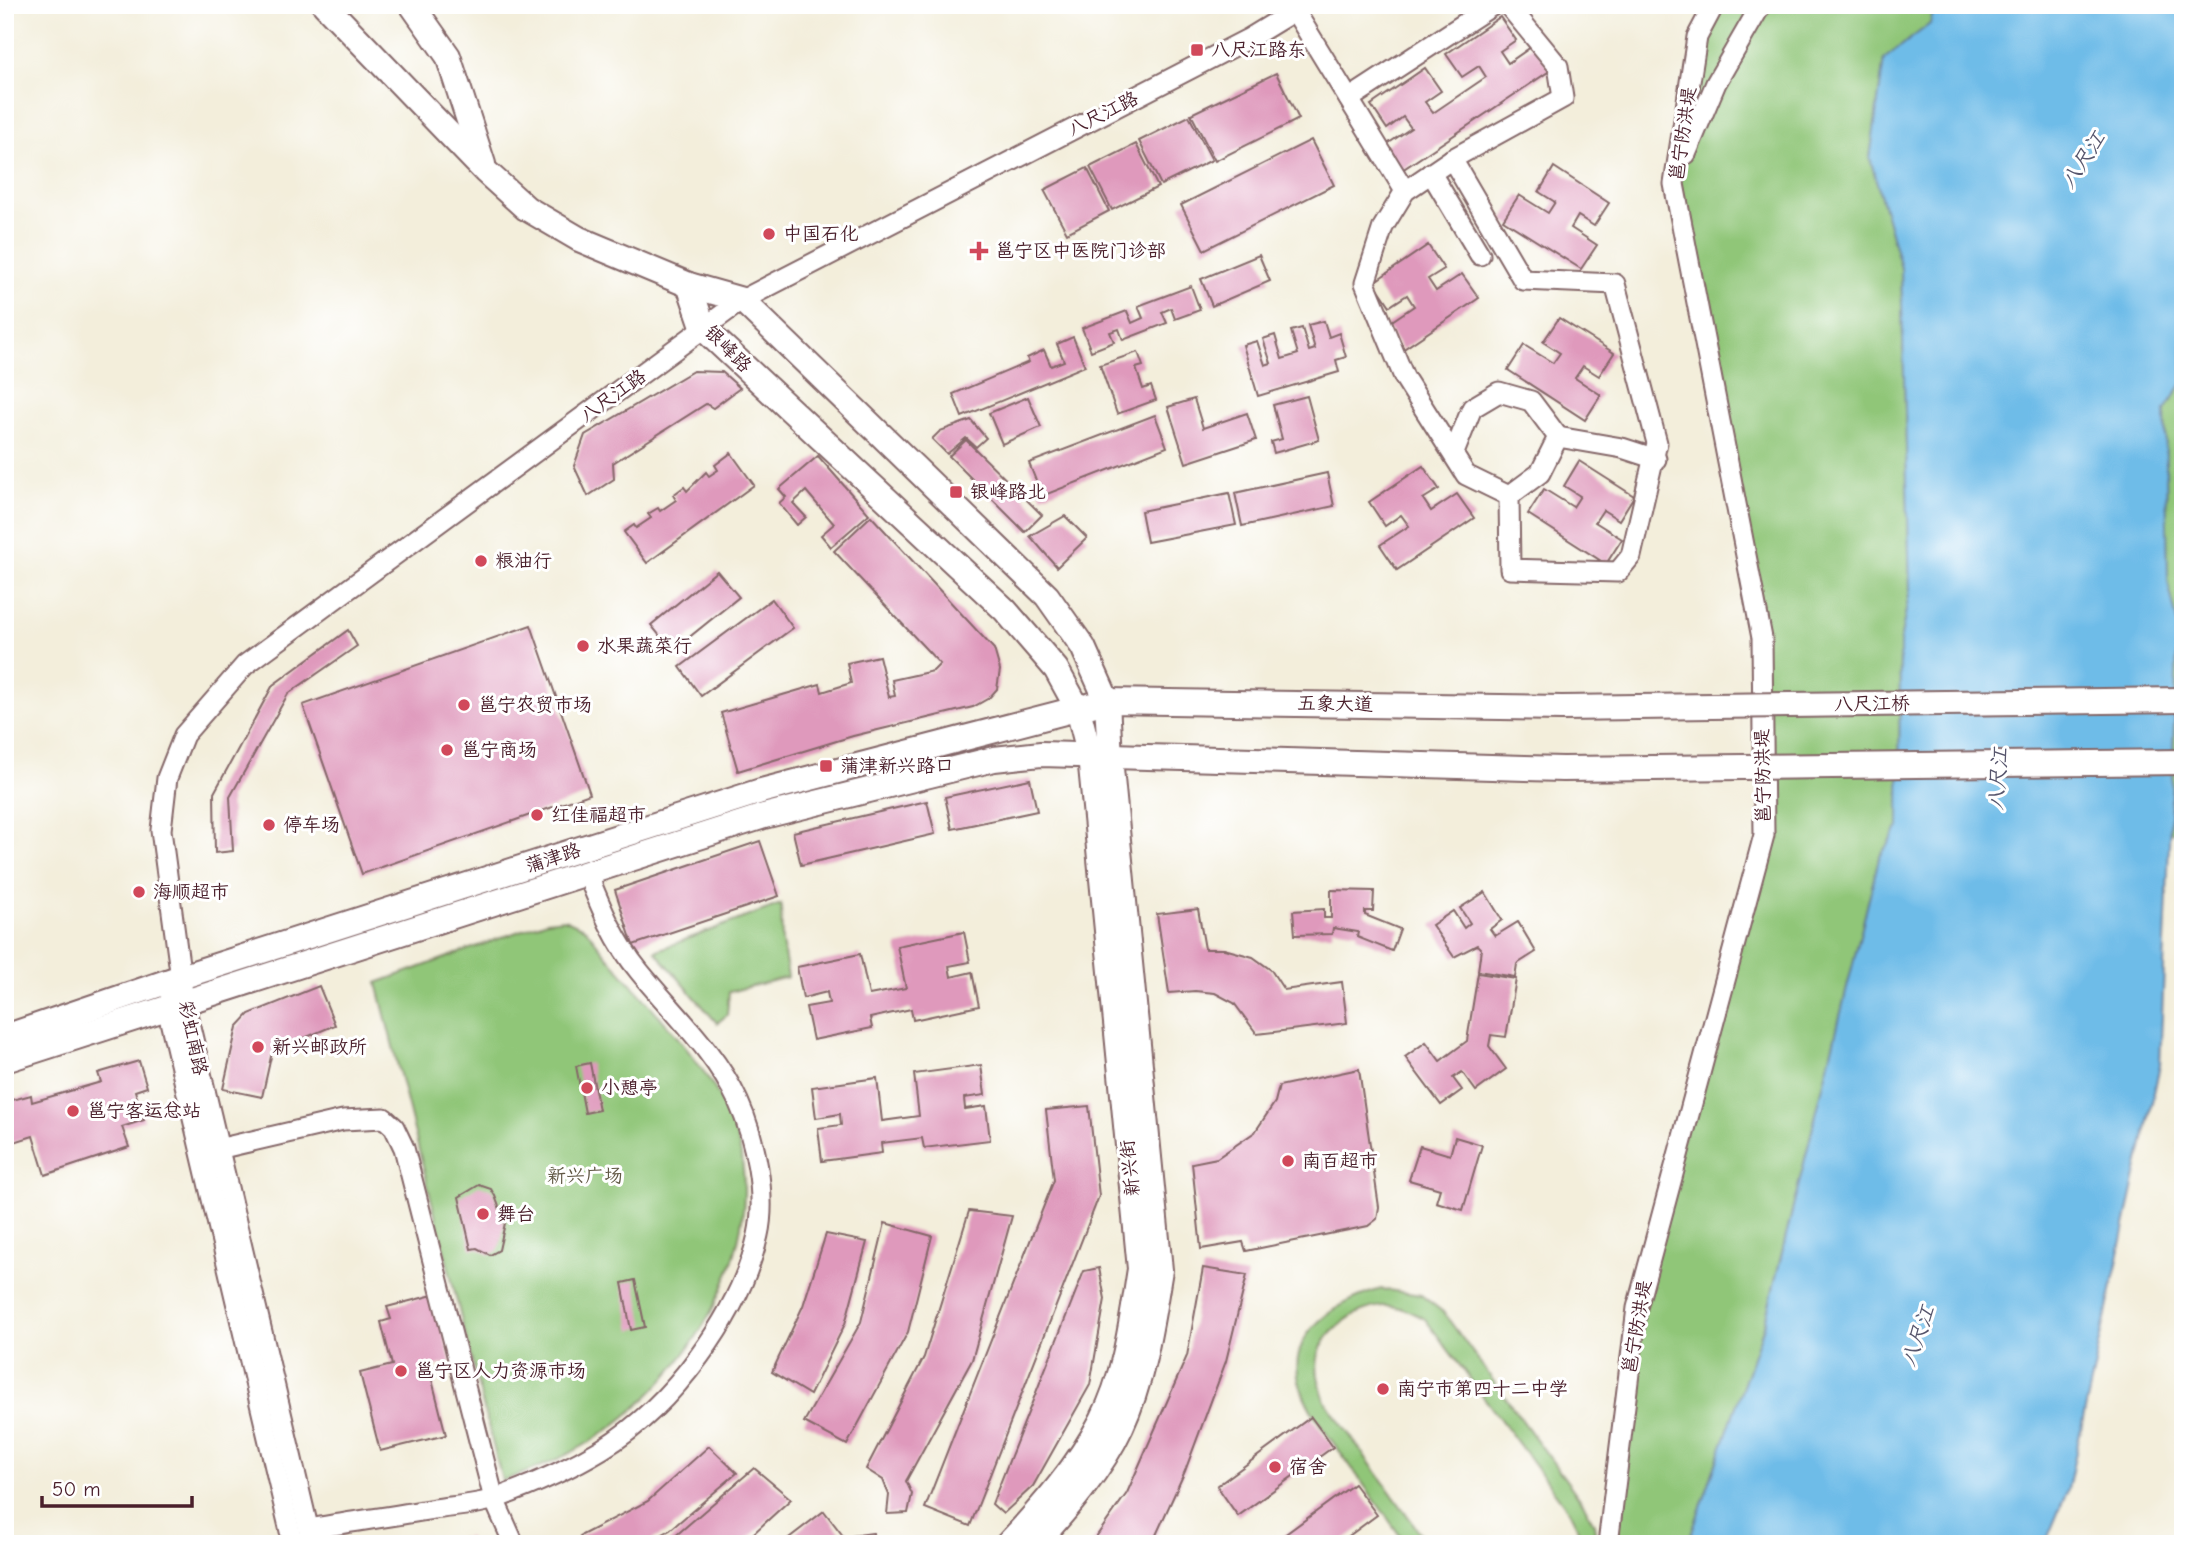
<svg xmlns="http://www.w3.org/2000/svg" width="2188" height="1549" font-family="'Comic Neue','LXGW WenKai TC',sans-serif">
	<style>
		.green { fill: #90c678; stroke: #6d7252; stroke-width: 2 }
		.water { fill: #6ebce8; stroke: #5c6e8a; stroke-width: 2 }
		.building { fill: #df99bc }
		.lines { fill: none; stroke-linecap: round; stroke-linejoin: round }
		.minor-casing { stroke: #856769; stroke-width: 23 }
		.major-casing { stroke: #856769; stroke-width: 28 }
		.minor { stroke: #fff; stroke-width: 19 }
		.major { stroke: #fff; stroke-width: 24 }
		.major-bridge-casing { stroke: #856769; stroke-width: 28; stroke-linecap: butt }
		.major-bridge { stroke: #fff; stroke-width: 24 }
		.poi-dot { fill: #d1495b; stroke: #fff; stroke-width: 2.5 }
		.labels { text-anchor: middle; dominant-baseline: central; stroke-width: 6; stroke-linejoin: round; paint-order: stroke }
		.poi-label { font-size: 19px; fill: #4a1f2b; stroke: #fff; text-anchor: start }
		.street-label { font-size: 19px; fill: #4a1f2b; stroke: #fff }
		.park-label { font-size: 19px; fill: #625946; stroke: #fff }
		.water-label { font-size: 21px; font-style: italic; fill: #57566d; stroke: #fff }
	</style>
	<rect width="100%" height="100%" fill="#fff"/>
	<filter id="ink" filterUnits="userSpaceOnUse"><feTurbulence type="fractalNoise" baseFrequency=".0143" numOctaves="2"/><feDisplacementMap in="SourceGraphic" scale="14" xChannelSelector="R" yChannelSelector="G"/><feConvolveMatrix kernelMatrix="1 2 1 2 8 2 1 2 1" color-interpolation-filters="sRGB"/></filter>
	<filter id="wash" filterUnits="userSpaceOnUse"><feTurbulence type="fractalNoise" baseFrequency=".00686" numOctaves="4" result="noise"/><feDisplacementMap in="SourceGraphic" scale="28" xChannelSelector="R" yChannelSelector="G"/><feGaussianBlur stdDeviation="1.57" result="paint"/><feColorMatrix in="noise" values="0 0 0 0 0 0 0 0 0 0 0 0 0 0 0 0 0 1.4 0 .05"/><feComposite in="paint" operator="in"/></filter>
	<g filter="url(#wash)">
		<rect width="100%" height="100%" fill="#f3eedb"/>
		<g class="green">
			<path d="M1714,5H1935L1930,24L1884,59L1870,158L1901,268L1910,589L1900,642L1899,827L1879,858L1764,1326L1688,1544H1608L1637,1308L1764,835L1762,638L1674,184L1697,37Z"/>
			<path d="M2183,382V831L2170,832L2178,626L2168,582L2165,410Z"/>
			<path d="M781,904L782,942L788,977L729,992L727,1015L717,1023L655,951Z"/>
			<path d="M564,919L586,929C629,987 685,1036 721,1099C788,1220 698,1374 593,1440C565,1458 533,1470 502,1481L377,983L547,921Z"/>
			<path d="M1381,1289L1421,1295L1443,1312L1585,1506L1594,1524L1597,1544H1581L1577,1527L1569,1511L1425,1319C1413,1312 1398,1305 1383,1306C1356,1308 1323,1331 1318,1358C1315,1373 1321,1388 1325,1401L1428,1544H1406C1385,1515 1365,1486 1344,1457C1330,1438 1315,1420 1305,1398C1277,1338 1331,1304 1381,1289Z"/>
		</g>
		<path class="water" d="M1935,5H2183V382L2165,410L2168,582L2178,626L2160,1065L2068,1489L2045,1544H1688L1764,1326L1879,858L1899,827L1900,642L1910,589L1901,268L1870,158L1884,59L1930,24Z"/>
		<g id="blocks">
			<g class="building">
				<path d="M1500,17L1516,40L1500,51L1508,63L1534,45L1551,70L1399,172L1383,147L1411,128L1403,117L1387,129L1371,105L1425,68L1441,91L1425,102L1433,113L1486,77L1479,66L1462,77L1446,54Z"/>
				<path d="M1276,73L1299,119L1215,161L1191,114Z"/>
				<path d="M1189,116L1212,160L1161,185L1139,141Z"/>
				<path d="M1311,140L1334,185L1204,250L1181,205Z"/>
				<path d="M1136,144L1158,187L1112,210L1090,167Z"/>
				<path d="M1554,167L1609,203L1594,226L1578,216L1571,228L1597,245L1581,269L1503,220L1519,195L1548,213L1555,202L1539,192Z"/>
				<path d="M1087,168L1109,211L1067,233L1044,190Z"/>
				<path d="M1428,245L1444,269L1428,279L1436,291L1462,274L1479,298L1402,350L1386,325L1414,306L1407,295L1390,306L1374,282Z"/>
				<path d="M1259,255L1270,281L1212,306L1201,279Z"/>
				<path d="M1191,286L1200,310L1175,319L1171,308L1162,312L1167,323L1123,340L1119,329L1110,332L1114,342L1091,351L1082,328L1127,311L1132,323L1143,318L1138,306Z"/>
				<path d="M1559,318L1614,353L1599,376L1583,366L1575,378L1601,395L1585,420L1508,370L1524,345L1553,363L1560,353L1543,342Z"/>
				<path d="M1324,321L1329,337L1339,333L1346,357L1336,360L1339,372L1258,396L1243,345L1257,341L1265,365L1271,363L1263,339L1275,335L1282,359L1298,354L1291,331L1302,328L1309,351L1315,349L1308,325Z"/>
				<path d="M1073,337L1085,366L962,417L953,394L1029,362L1027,358L1044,350L1051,366L1064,361L1057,344Z"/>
				<path d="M1138,352L1143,366L1136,368L1143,389L1151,386L1156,400L1117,414L1100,365Z"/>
				<path d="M693,371L722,372L740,388L713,408L706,404L613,463L614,479L588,496L574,466L585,435Z"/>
				<path d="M1307,396L1319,440L1274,453L1271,442L1282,439L1273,405Z"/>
				<path d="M1028,397L1041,427L1002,444L989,413Z"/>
				<path d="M1194,399L1203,428L1247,413L1256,440L1186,463L1168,407Z"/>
				<path d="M1155,415L1167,447L1042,496L1029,463Z"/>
				<path d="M971,420L986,438L976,447L966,438L947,454L932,439L940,431Z"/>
				<path d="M966,440L1042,515L1025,532L949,456Z"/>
				<path d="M731,453L754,485L647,563L624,532L634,525L636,528L651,518L648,514L658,508L660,511L676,500L673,495L684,487L687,491L706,472L709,476L718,470L715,465Z"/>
				<path d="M818,456L869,514L831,547L821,535L834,524L806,491L793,503L806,517L797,525L779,503L786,497L779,489Z"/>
				<path d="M1579,461L1634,496L1619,520L1603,510L1595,522L1622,539L1606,564L1528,514L1544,489L1573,507L1580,496L1564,486Z"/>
				<path d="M1423,466L1439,489L1423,499L1431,511L1457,494L1474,518L1397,570L1380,545L1409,526L1401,515L1385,526L1369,502Z"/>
				<path d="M1327,473L1334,506L1242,526L1235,493Z"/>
				<path d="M1229,493L1236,525L1147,542L1141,511Z"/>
				<path d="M871,516L994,649L1000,670L997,689L989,698L973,707L853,736L738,771L721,713L820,684L822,692L851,683L847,663L879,656L889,697L895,696L892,680L933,671L940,664L834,551Z"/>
				<path d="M1065,516L1087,538L1057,567L1030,536Z"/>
				<path d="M717,571L739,597L672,651L651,625Z"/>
				<path d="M772,599L793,628L701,696L680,667Z"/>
				<path d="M531,625L590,794L362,874L303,705Z"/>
				<path d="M348,630L357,646L288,694L230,797L233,851L215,853L214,793L273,685Z"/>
				<path d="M1030,779L1037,811L952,829L945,797Z"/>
				<path d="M927,801L935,834L801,865L793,832Z"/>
				<path d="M760,841L779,896L633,945L615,890Z"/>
				<path d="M1331,890L1374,891L1373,911H1365V915L1400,929L1392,951L1357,937L1358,932L1333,928L1332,934L1295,935L1293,911L1324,909V918H1331Z"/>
				<path d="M1485,892L1502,920L1490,929L1495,936L1518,922L1536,952L1517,964L1515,977L1478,971L1481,949L1477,945L1454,957L1432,925L1453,911L1464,928L1470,923L1460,908Z"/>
				<path d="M1198,909L1205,949H1224L1253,957L1271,970L1284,990L1342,982L1347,1023L1257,1034L1234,1003L1215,993L1195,991L1169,993L1157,914Z"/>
				<path d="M964,932L970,962L949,966L951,977L972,972L979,1006L913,1020L911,1009L870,1018L872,1028L813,1040L806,1007L829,1003L827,992L803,998L797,967L860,954L869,995L906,988L897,946Z"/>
				<path d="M1478,973L1516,979L1506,1037L1491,1035L1489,1046L1506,1069L1476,1091L1462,1072L1453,1078L1462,1090L1441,1105L1405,1057L1426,1042L1440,1061L1467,1041Z"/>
				<path d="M319,986L335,1025L272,1052L262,1097L223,1089L237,1027L249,1014Z"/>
				<path d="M139,1061L147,1087L135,1091L144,1120L122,1127L129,1147L45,1175L33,1136L5,1145V1102L31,1095L32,1102L101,1082L98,1073Z"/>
				<path d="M590,1063L599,1110L585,1113L576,1066Z"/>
				<path d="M981,1065L985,1095L964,1098L965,1109L986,1106L990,1140L924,1148L922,1138L881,1143L882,1153L822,1161L818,1128L841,1125L840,1114L816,1118L812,1087L877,1078L882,1121L919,1116L914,1074Z"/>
				<path d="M1359,1069L1379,1207L1377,1219L1368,1226L1246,1251L1243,1242L1201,1249L1192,1163L1217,1158L1255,1132L1275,1102L1279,1086Z"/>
				<path d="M1089,1106L1099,1196L970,1526L925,1508L1054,1180L1046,1110Z"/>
				<path d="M1455,1137L1482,1145L1463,1210L1436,1202L1440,1189L1409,1180L1420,1146L1450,1155Z"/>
				<path d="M479,1185L491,1189L495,1196L505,1223L499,1250L490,1255L477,1248L471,1249L459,1197Z"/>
				<path d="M969,1211L1012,1216L972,1360L906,1481L912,1494L908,1513L887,1514L889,1495L883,1480L866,1469L924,1357Z"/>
				<path d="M885,1223L932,1236L908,1332L847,1445L804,1422L861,1322Z"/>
				<path d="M826,1234L867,1242L845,1324L810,1395L772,1372L803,1306Z"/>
				<path d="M1099,1268L1105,1299L1090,1385L1033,1486L1003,1514L992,1504L1084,1271Z"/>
				<path d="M1203,1268L1247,1275L1226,1361L1185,1471L1152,1544H1091L1127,1493L1187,1356Z"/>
				<path d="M635,1280L645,1327L631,1330L622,1283Z"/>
				<path d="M433,1295L451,1362L429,1368L446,1435L380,1451L360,1373L392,1365L381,1322L391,1319L387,1307Z"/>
				<path d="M1311,1417L1333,1447L1238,1516L1217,1486Z"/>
				<path d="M709,1446L737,1473L670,1530L645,1544H585L580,1536L648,1501Z"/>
				<path d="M754,1468L791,1499L742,1544H666Z"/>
				<path d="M1354,1484L1377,1515L1338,1544H1272Z"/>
				<path d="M824,1511L844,1537L873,1533L874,1544H781Z"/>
				<path d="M469,1537L470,1544H438V1542Z"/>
			</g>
		</g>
	</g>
	<g filter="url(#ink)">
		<use href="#blocks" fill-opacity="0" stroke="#856769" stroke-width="2"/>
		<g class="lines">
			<defs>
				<g id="minor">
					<path d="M1508,5L1558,66L1563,98L1452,159L1405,191L1383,227L1365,283L1404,377L1466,475L1509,496"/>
					<path d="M1295,11L1405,191"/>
					<path d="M1349,99L1493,5"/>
					<path d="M1686,154L1716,83L1761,5"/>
					<path d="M1452,159L1523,280L1615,284L1657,443L1631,556L1618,572L1510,569L1509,496L1540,473L1558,437L1531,401L1499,392L1472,408L1454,453"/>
					<path d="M1431,173L1480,255"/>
					<path d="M1558,437L1622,448L1656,459"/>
					<path d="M171,997L167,1008L293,1544"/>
					<path d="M218,1149L343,1120L384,1118L394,1127L404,1148L494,1499L514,1544"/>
					<path d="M309,1529C351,1522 393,1516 434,1509C455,1506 478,1505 497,1498C533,1485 569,1469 602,1449C672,1406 740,1315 758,1235C767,1195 755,1138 738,1101C715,1051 673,1013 639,971C615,942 601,908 587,873"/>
					<path d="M312,1544L184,1001L161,830L167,778L184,735L245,665L742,300L1248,39L1304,5"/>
					<path d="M1608,1544L1637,1308L1764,835L1762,638L1674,184L1697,37L1714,5"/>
				</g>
				<g id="major">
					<path d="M325,5L485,171L526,208L579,239L689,285L742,300L1047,596L1083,647L1107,701L1110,758L1160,1270C1151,1323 1144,1377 1121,1427C1101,1470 1067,1509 1035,1544"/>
					<path d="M412,5L448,56L483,164"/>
					<path d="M689,285L704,329L1005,610L1056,669L1078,709L1090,756L1140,1269C1132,1319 1126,1374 1102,1420C1078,1467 1044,1505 1008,1544"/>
					<path d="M5,1037L181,977L761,791L1107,701L1562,708"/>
					<path d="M5,1060L764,816L994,759L1041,754L1563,769"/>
				</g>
			</defs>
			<use href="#minor" class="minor-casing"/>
			<use href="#major" class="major-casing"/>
			<use href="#minor" class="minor"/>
			<use href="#major" class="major"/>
			<defs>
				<g id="major-bridge">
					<path d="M1562,708L2183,700"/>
					<path d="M1563,769L2183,762"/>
				</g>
			</defs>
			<use href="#major-bridge" class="major-bridge-casing"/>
			<use href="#major-bridge" class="major-bridge"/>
		</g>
	</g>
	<g class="poi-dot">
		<rect x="1190" y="43" width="14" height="14" rx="3.5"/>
		<circle cx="769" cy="234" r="7"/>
		<path d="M975.5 240.5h7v7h7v7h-7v7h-7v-7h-7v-7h7z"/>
		<rect x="949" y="485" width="14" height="14" rx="3.5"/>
		<circle cx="481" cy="561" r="7"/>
		<circle cx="583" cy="646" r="7"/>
		<circle cx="464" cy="705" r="7"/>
		<circle cx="447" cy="750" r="7"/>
		<rect x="819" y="759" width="14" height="14" rx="3.5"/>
		<circle cx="537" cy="815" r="7"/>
		<circle cx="269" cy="825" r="7"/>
		<circle cx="139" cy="892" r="7"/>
		<circle cx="258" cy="1047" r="7"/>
		<circle cx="587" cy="1088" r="7"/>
		<circle cx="73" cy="1111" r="7"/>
		<circle cx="1288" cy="1161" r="7"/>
		<circle cx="483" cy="1214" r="7"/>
		<circle cx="401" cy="1371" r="7"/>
		<circle cx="1383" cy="1389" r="7"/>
		<circle cx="1275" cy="1467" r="7"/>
	</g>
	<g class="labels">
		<g class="poi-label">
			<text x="1211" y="50">八尺江路东</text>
			<text x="783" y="234">中国石化</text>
			<text x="995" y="251">邕宁区中医院门诊部</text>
			<text x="970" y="492">银峰路北</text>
			<text x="495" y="561">粮油行</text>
			<text x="597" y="646">水果蔬菜行</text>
			<text x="478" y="705">邕宁农贸市场</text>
			<text x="461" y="750">邕宁商场</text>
			<text x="840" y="766">蒲津新兴路口</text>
			<text x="551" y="815">红佳福超市</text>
			<text x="283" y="825">停车场</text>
			<text x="153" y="892">海顺超市</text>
			<text x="272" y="1047">新兴邮政所</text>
			<text x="601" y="1088">小憩亭</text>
			<text x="87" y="1111">邕宁客运总站</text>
			<text x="1302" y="1161">南百超市</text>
			<text x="497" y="1214">舞台</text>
			<text x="415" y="1371">邕宁区人力资源市场</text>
			<text x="1397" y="1389">南宁市第四十二中学</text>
			<text x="1289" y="1467">宿舍</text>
		</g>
		<g class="street-label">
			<text transform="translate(1103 114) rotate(-27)">八尺江路</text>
			<text transform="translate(1683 134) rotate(-82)">邕宁防洪堤</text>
			<text transform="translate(728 349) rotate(45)">银峰路</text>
			<text transform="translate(613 396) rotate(-36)">八尺江路</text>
			<text transform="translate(1335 704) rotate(1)">五象大道</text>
			<text transform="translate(1872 704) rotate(-1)">八尺江桥</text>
			<text transform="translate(1763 776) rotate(-91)">邕宁防洪堤</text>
			<text transform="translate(553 858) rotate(-18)">蒲津路</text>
			<text transform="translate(193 1038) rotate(78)">彩虹南路</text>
			<text transform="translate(1130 1168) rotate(-96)">新兴街</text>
			<text transform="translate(1637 1327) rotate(-80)">邕宁防洪堤</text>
		</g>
		<g class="park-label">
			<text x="585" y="1176">新兴广场</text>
		</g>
		<g class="water-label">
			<text transform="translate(2083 160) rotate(-57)">八尺江</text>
			<text transform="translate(1998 779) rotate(-86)">八尺江</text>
			<text transform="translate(1918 1336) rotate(-71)">八尺江</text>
		</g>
	</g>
	<rect width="2188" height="1549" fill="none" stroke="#fff" stroke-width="28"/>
	<path d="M42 1496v10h150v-10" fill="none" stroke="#4a1f2b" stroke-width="3.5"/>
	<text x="52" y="1496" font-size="21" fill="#4a1f2b" stroke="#ffffff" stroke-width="5" paint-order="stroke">50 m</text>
</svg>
